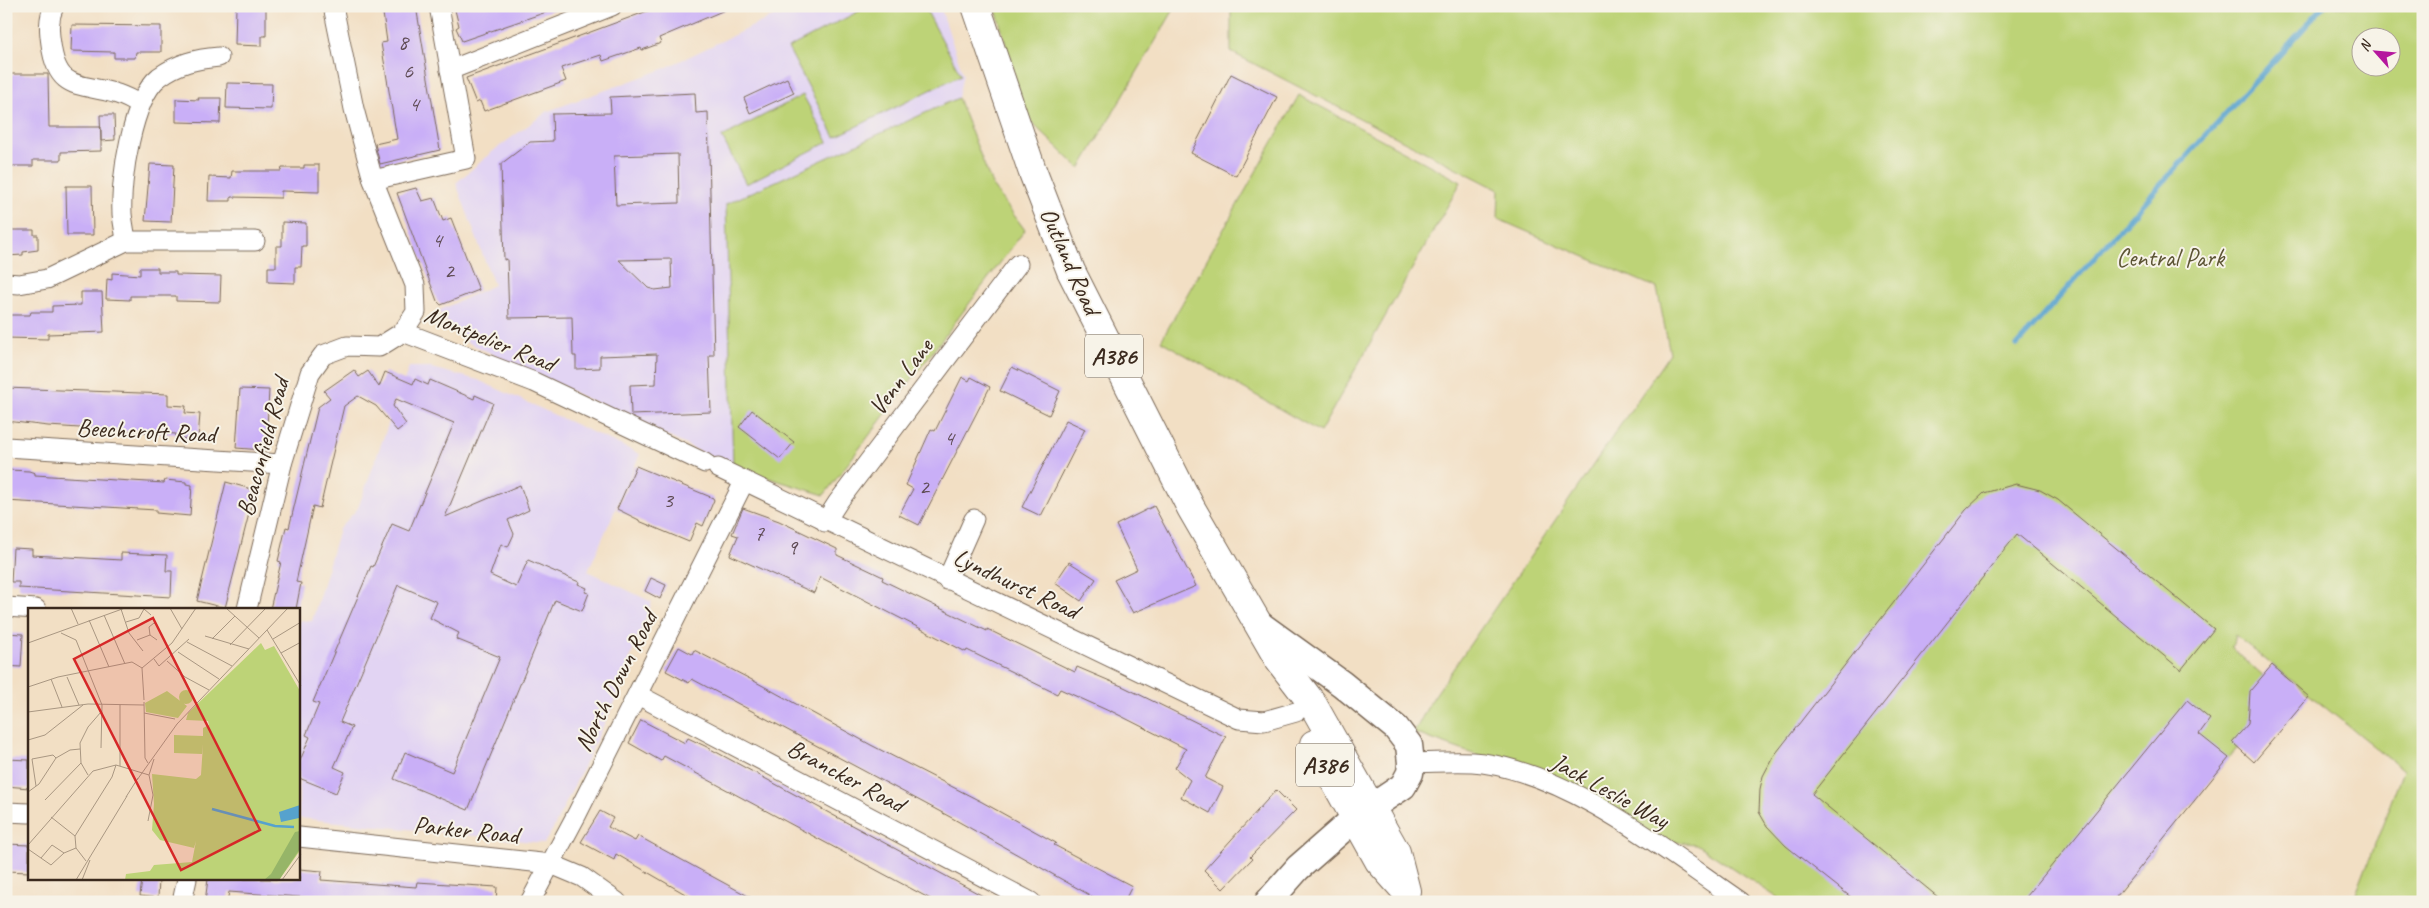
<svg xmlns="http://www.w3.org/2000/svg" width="2429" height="908" font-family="Caveat,sans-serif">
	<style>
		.built { fill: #e2d4f3 }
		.green { fill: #bdd377; stroke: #7c7e4a; fill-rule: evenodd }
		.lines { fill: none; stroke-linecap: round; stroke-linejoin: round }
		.stream { stroke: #56a2ce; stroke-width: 5.5 }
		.building { fill: #c9aff7; fill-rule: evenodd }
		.street-casing { stroke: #7b6958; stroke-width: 21 }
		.secondary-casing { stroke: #7b6958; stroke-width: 29 }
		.primary-casing { stroke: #7b6958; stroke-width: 30 }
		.street { stroke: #fff; stroke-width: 19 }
		.secondary { stroke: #fff; stroke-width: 26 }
		.primary { stroke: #fff; stroke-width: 28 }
		.labels { text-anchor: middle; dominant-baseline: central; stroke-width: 4; stroke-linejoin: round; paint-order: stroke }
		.number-label { font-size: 22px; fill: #5e4b54 }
		.shield { fill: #f7f3e8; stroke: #73665b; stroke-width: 1 }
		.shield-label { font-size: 24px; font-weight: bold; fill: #3b2a1e }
		.park-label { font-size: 25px; fill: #5c5434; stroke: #f7f3e8 }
		.street-label { font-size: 25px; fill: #3b2a1e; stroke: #f7f3e8 }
		.inset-river { fill: none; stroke: #56a2ce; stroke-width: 2.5 }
		.inset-road { fill: none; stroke: #a99782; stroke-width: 1 }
		.view { fill: #d62828; fill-opacity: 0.15; stroke: #d62828; stroke-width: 2.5 }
		.inset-edge { fill: none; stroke: #3b2a1e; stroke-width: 2.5 }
	</style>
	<rect width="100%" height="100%" fill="#f7f3e8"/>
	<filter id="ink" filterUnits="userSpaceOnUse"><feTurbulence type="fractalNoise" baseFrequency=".02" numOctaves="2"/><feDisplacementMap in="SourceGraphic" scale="10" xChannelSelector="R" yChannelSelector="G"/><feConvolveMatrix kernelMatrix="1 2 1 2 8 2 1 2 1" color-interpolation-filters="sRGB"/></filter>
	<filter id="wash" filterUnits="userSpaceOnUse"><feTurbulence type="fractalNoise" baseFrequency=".0096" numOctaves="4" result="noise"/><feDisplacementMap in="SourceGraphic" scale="20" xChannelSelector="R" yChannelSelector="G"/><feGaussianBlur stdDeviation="1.12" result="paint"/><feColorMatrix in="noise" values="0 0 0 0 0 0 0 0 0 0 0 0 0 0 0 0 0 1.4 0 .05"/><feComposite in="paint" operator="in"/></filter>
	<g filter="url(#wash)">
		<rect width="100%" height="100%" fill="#f2dfc4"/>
		<g class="built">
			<path d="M786,6H940L963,74L958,98L993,187L1025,230L824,495L733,467L467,342L438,311L494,285L456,183L492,152L548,111L661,70L776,15Z"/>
			<path d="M409,367H427L478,380L640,454L588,571L652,602L627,666L631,669L553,829L544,843L299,818V620L312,621L339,529L358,508Z"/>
		</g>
		<g class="green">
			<path d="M869,6H924L961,75L835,137L788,48Z"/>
			<path d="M995,6H1176L1080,169L1030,121L1021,98Z"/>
			<path d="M1231,6H2423V902H2353L2403,770L2235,635L2232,648L2281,693L2112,902H1784L1696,844L1663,841L1594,797L1414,733L1429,704L1670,353L1657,288L1498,219L1499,190L1231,52ZM2362,38H2392V68H2362Z"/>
			<path d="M803,95L828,142L746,184L722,137Z"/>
			<path d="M1299,95L1461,182L1320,432L1161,341Z"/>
			<path d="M958,98L993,187L1025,230L824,495L733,467L726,204Z"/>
		</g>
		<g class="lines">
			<path class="stream" d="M2017,345L2103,248L2324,6"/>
		</g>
		<g id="blocks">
			<g class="building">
				<path d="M236,6H266V36H262V46L235,45Z"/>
				<path d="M382,6H416L440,150L380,164L375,144L397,139L381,43L387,42Z"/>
				<path d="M454,6H557L558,8L462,41L456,28L459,26Z"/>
				<path d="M661,6H734L659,38L661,43L642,50L641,48L603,61L601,55L561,68L566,81L484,111L480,101L476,103L466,78Z"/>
				<path d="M72,25L161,26V52H136L135,58H114V52L71,51Z"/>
				<path d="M6,74H48L49,127H101V151L61,152V160H33V166H6V145H8Z"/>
				<path d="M1231,74L1277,97L1236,176L1191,153Z"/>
				<path d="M787,78L794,93L750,113L744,98Z"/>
				<path d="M227,83L272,84L271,109L226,108Z"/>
				<path d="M695,93L696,113L708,112L714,355H709L711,412L631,415L630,385L656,384L657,354L600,356V368L576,369V356H573L572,317L509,318L507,259L504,260L501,164L530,142L553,141L552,114L611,113L610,97ZM678,154L679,203L616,205L614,156ZM671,259L672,288L655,290L648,288L619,260Z"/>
				<path d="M198,98H221L220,123L176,122V99L199,100Z"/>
				<path d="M100,115H114L115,140L101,141Z"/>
				<path d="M150,164L174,165L171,222L145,221Z"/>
				<path d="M304,165H319V192L281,191V198L231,197V201H208L209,177L231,178L232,171H281L282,168H304Z"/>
				<path d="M66,186H92L93,235H67Z"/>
				<path d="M416,188L422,201L434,198L443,221L451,218L479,290L441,305L437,301L397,193Z"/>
				<path d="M282,222L306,223V246H302L301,267H295V283L268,282V267H276V246H282Z"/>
				<path d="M6,230H34V235H38V250L23,252V255L6,256Z"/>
				<path d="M140,268H158V272H176V275L221,276L220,302L176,301V296H130V300L106,299L107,279L112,280V273L140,275Z"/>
				<path d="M81,292H102L104,332L48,334V339L6,338V315H30L31,312H52V306L81,305Z"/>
				<path d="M1012,367L1060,391L1049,415L1000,391Z"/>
				<path d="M354,370L359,377L368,371L379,387L385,372L413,384L415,379L428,385L430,380L474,399L475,395L493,403L445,517L520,485L529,510L508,520L514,534L508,547L501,544L490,575L516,587L528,560L579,582L578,584L587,588L585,592L589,593L582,611L555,600L468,810L394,779L405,752L452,772L500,657L456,639L459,633L430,618L437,602L398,585L340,722L352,727L334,767L345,772L336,793L299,778V763L310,737L306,735L319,704L313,702L371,566L373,567L392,524L409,531L454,423L396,399L393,406L406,424L397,431L376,406L358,396L344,406L320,508L313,506L296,582L301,583L296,609H270L281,562L278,561L286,527L289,528L318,407L330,398L324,391Z"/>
				<path d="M962,377L969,381L971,377L990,387L919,525L899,515L913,489L906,485L931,429L935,431Z"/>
				<path d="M6,388L168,394V405L186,406L185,413L200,414L198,439L176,438V434L48,426L6,421Z"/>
				<path d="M240,389L269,390L266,446H263V450L236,448Z"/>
				<path d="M752,410L794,442L780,459L739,427Z"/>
				<path d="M1066,420L1085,429L1041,516L1022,507Z"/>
				<path d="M636,466L713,498L714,500L703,526L697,523L689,542L639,521V520L617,509Z"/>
				<path d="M9,470L29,471L35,473V475L164,483L165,480L186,482V484L192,485L190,516L156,513V510L6,501V471Z"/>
				<path d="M226,482L255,490L225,608L197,601Z"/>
				<path d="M2016,484L2040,490L2058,500L2214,629L2181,670L2017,534L1812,794L1944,902H1857L1786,846L1767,826L1759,812L1760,789L1763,776L1773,757L1966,510L1984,493Z"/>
				<path d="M1154,506L1196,586L1133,613L1114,580L1137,569L1116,525Z"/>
				<path d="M743,508L779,521L837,549V555L883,577L882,580L987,631V629L1075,672L1077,667L1124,687L1226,737L1205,778L1223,787L1210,813L1181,797L1190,780L1175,768L1186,749L1111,711V712L1060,689L1057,694L967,650L966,652L820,577L814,593L730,555L738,536L732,534Z"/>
				<path d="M13,548L32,549V555L121,560V553L167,555L166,571H172L171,597L19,588V582H11Z"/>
				<path d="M1069,562L1096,579L1081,601L1055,583Z"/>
				<path d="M651,578L666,585L660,599L645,591Z"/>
				<path d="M6,633L23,634L21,667L6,666Z"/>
				<path d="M679,647L692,654L694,650L754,681L871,745L982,802L1056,843L1054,845L1132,886L1124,902H1096L1095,898L952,818L692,679L689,683L666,671Z"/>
				<path d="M2272,665L2309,697L2254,762L2232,742L2248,724L2250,691Z"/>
				<path d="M2187,700L2210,719L2199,734L2229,758L2112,902H2022Z"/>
				<path d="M641,720L685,743L688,738L705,746L994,902H936L664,756L661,761L629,743Z"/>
				<path d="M6,759L29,760V788L6,786Z"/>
				<path d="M1276,790L1296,810L1250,857L1252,859L1223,889L1204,870Z"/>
				<path d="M600,811L613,818L608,827L635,841L638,836L759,902H699L616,854L614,860L581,842Z"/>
				<path d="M6,844L29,845V872L6,871Z"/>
				<path d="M299,869L322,871L321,880L416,887L417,882L497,887L496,902H326L327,899L229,892L227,902H205L208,879H299Z"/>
				<path d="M142,879H159L158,898L140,896Z"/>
			</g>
		</g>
	</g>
	<g filter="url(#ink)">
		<use href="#blocks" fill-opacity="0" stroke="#7b6958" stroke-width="1"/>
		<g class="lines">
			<defs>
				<g id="street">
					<path d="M54,6C48,19 49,31 51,44C57,91 79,83 114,93C123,95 131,100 139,104"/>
					<path d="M450,70L612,6"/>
					<path d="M373,180L466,159L439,6"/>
					<path d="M126,241C125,232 123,223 122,214C120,181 132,99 159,77C178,63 196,59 219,57"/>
					<path d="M6,283L19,284L47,279L126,241H255"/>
					<path d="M403,332L534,382L705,463"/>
					<path d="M6,447L282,464"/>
					<path d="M718,468L1239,719L1264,721L1296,712"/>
					<path d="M825,522L838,502L1018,264"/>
					<path d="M947,580L974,519"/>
					<path d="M6,607L36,609"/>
					<path d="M247,609L282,464L310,373L323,355L347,346L379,347L403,332L416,312L415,285L373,180L354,109L333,6"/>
					<path d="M638,695L1031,902"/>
					<path d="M1411,763C1434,763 1460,760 1483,763C1574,776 1666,851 1741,902"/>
					<path d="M6,812L29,813"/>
					<path d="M299,837L551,864L582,877L617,902"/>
					<path d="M182,902L187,879"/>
					<path d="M530,902L577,814L744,482"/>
				</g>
				<path id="secondary" d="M1259,624L1342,684L1396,728L1409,745L1411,763L1410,773L1403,786L1354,819L1298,868L1268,902"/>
				<g id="primary">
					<path d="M976,6L1032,170L1071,271L1191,508L1279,660L1312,703L1396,852L1406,891"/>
					<path d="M1314,744L1379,861L1403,888"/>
				</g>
			</defs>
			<use href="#street" class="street-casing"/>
			<use href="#secondary" class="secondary-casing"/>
			<use href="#primary" class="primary-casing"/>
			<use href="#street" class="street"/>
			<use href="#secondary" class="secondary"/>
			<use href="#primary" class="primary"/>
		</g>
	</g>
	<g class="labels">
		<g class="number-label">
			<text x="403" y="42">8</text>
			<text x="408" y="71">6</text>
			<text x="414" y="104">4</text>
			<text x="437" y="240">4</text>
			<text x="449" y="271">2</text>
			<text x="949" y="438">4</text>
			<text x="924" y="487">2</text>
			<text x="668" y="500">3</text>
			<text x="759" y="533">7</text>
			<text x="792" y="547">9</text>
		</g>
		<g class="shield">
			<rect x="1085" y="334.5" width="58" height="43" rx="4"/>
			<rect x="1296" y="743.5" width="58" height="43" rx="4"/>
		</g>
		<g class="shield-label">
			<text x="1114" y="356">A386</text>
			<text x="1325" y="765">A386</text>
		</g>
		<g class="park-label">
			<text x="2170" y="258">Central Park</text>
		</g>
		<g class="street-label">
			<text transform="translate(1070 261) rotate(66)">Outland Road</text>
			<text transform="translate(490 339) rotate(22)">Montpelier Road</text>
			<text transform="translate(901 377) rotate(-53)">Venn Lane</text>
			<text transform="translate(146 431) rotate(3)">Beechcroft Road</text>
			<text transform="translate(263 447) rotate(-75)">Beaconfield Road</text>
			<text transform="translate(1016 584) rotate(25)">Lyndhurst Road</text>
			<text transform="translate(616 681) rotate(-63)">North Down Road</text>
			<text transform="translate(846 776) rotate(28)">Brancker Road</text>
			<text transform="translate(1610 791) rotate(29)">Jack Leslie Way</text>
			<text transform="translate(466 830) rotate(6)">Parker Road</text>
		</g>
	</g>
	<g transform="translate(28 608)">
		<rect width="272" height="272" fill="#f2dfc4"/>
		<path d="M233,35L237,42L246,38L272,83L271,244L251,272H97L98,266L122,263L126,257L164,254L168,233L166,240L132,232L124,222L126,196L124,166L168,171L173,167L175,136L174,146L146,145V127L175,128V120L181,117L180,113L158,112L160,105ZM151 89a7 7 0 1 1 14 0a7 7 0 1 1-14 0ZM139,83L159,98L150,110L118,104L117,95Z" fill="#bdd377"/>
		<path d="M272,223V241L251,272H236L243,266L267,224Z" fill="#96b568"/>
		<path d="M272,197L271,210L253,214L251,204Z" fill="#56a2ce"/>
		<path class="inset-river" d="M184,201L247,218L266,219"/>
		<path class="inset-road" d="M43,0L50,16M142,0L154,21M198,0L231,30M93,1L101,25L115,43M76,7L97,56M61,12L81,59M98,14L111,10L116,1L123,7M239,22L273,78M33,25L48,32L74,97L73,140M122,27L121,19L126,15L129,17M177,28L221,41M184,31L207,8M245,31L273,14M109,32L122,27L129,32M159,34L204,58M0,35L97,0M202,37L238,0M150,44L191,71M253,45L273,34M126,51L131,58L161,31M139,53L157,69L181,82M114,60L144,35L168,0M114,60L116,92M39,69L51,97M23,71L34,99M0,79L30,69L104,54L114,60M116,94L117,150L120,155M0,104L60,96L116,97M116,105L147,111M0,132L17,127L55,97M92,158V97M60,167L53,155L52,135L60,119L73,104M121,167L126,151M109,172L149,116L260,0M8,178L4,151L25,147L28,150M0,184L11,176L28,150L42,142L52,141M98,189L110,170M17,192L53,155M23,209L47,228M120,213L125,187L121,167M0,237L65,163L88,157L121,167M0,241L23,257L36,245L48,240M13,250L24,237L36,245M58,253L48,240L47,228L84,169L88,157M48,272L99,188M54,272L62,252M254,272L273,246"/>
		<path class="view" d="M125,10L232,222L153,262L46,51Z"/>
		<rect width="272" height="272" class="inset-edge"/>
	</g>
	<rect width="2429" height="908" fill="none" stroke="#f7f3e8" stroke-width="25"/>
	<g transform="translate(2376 52) rotate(297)"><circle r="24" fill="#f7f3e8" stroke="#aca397"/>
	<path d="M0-4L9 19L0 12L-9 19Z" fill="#b5179e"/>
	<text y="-8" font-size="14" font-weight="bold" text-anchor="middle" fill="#3b2a1e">N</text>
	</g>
</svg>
